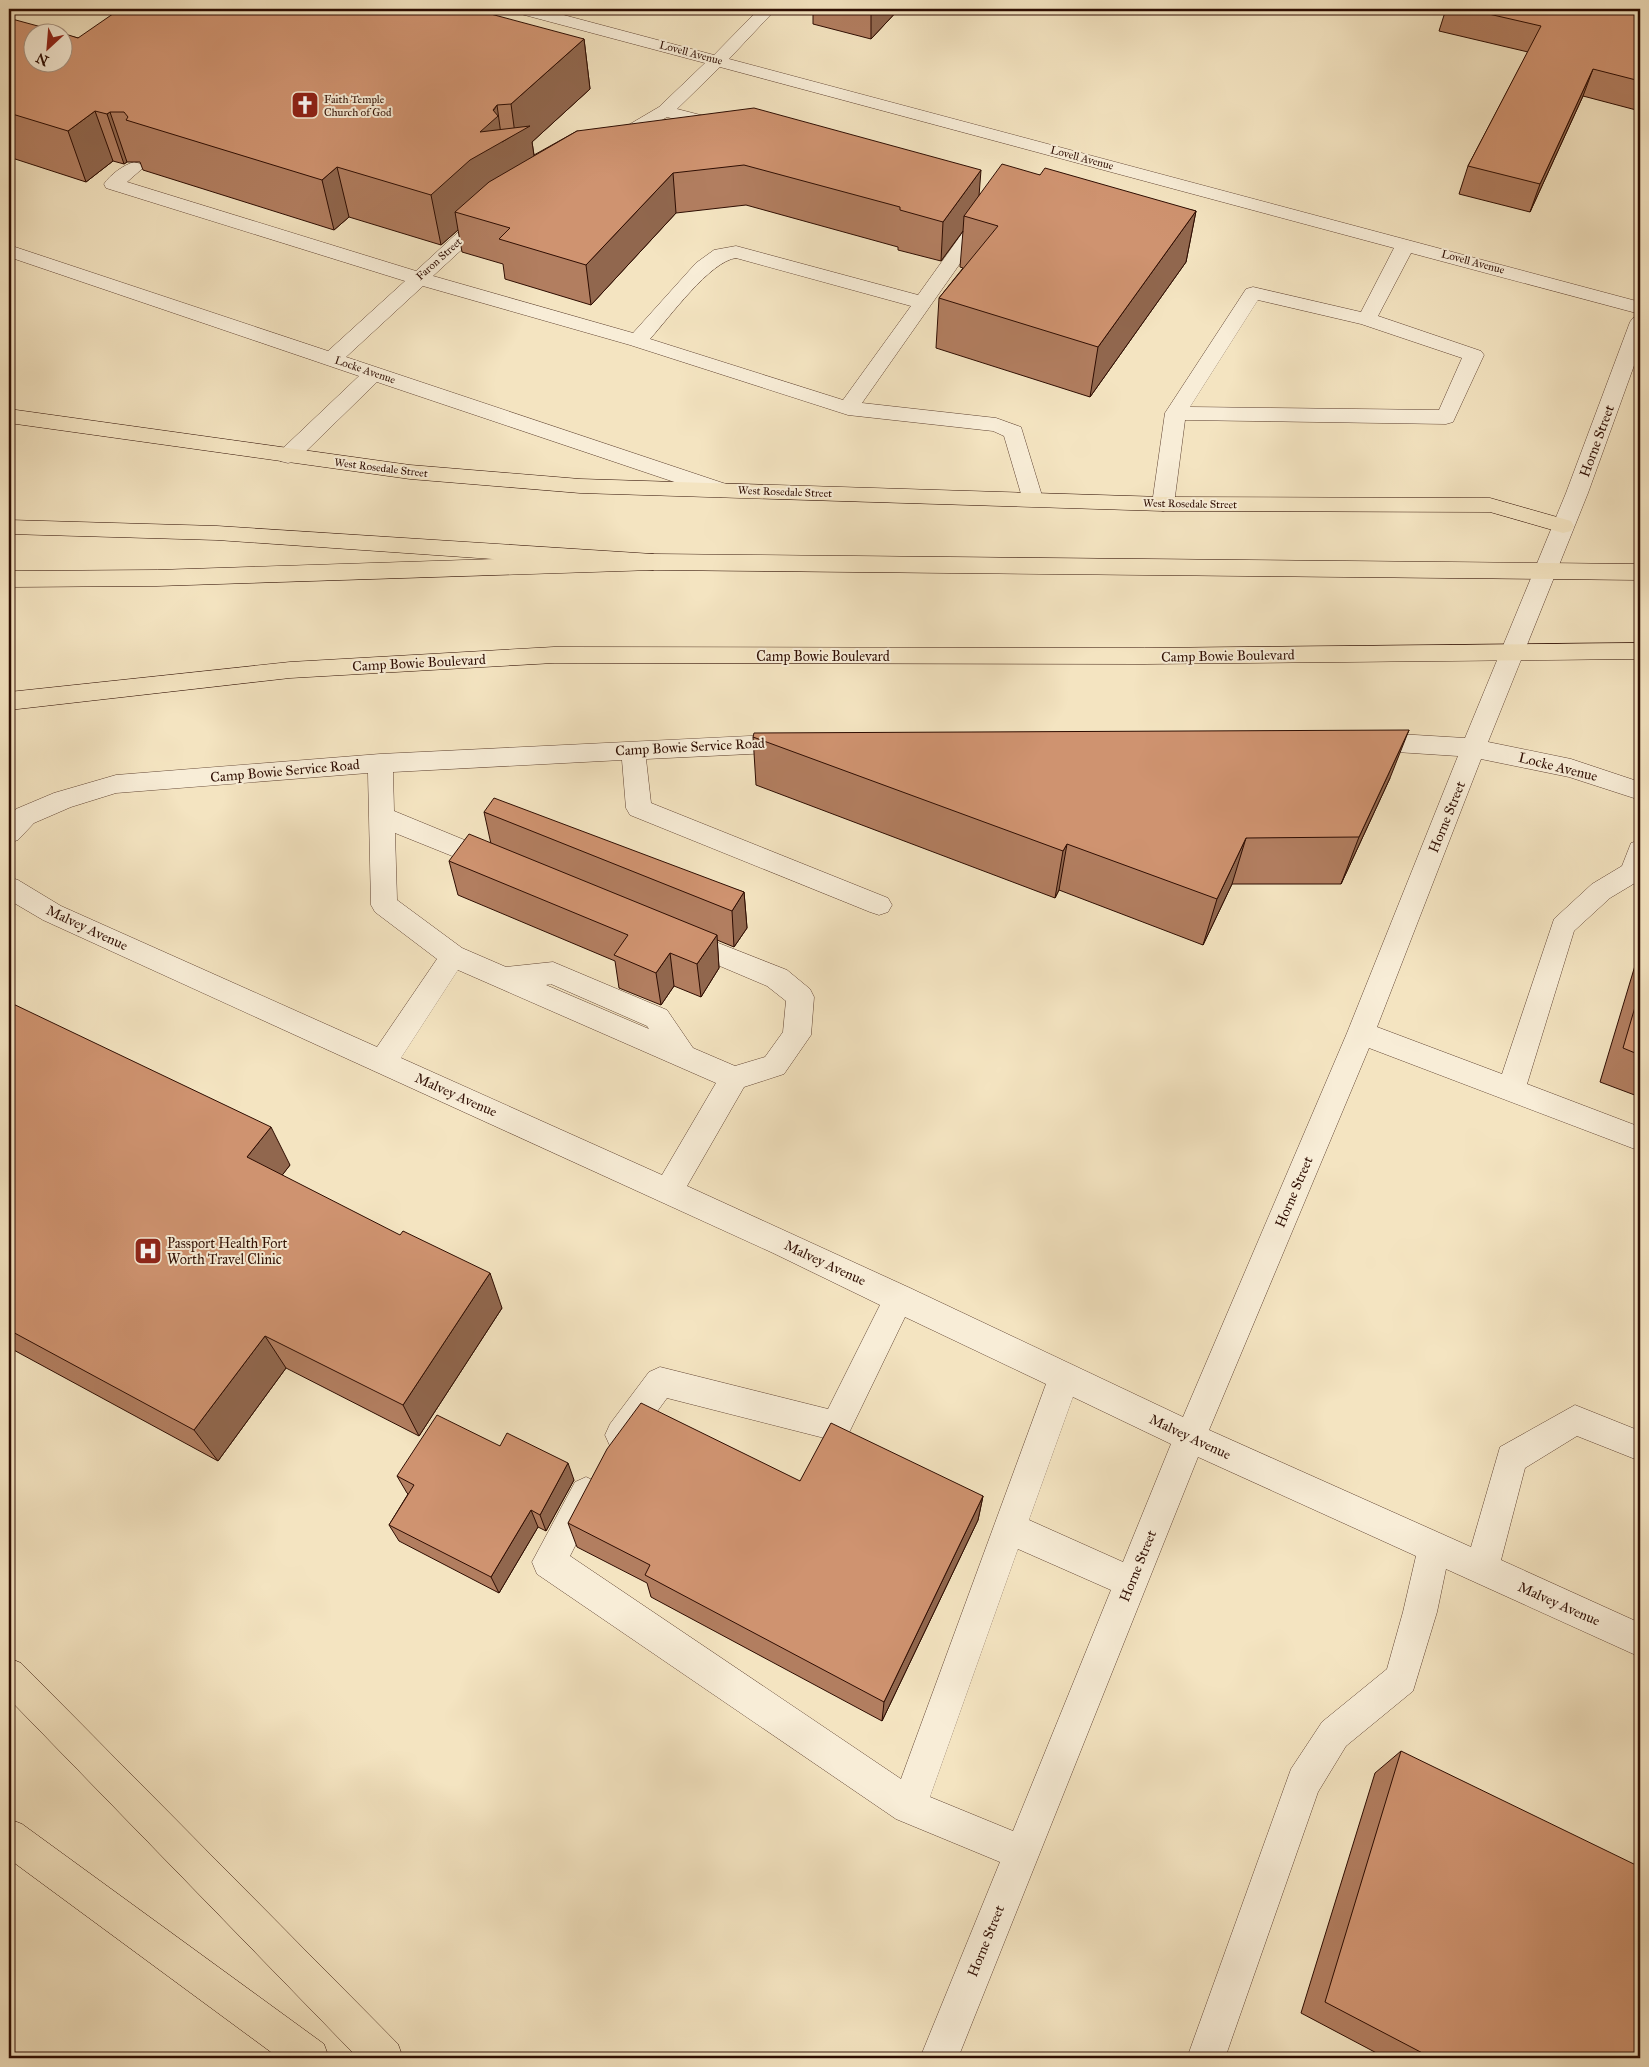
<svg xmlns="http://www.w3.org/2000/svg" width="1649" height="2067" font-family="'IM FELL Great Primer',serif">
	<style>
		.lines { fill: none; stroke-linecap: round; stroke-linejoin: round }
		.minor-casing { stroke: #604332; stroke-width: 1 }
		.major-casing { stroke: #2e0d02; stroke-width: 1 }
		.highway-casing { stroke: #2e0d02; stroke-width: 1 }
		.minor { fill: #f8edd7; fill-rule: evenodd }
		.major { fill: #f4e4c1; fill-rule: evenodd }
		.highway { fill: #f4e4c1; fill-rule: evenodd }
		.wall { fill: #b27e60; stroke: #2e0d02 }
		.shaded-wall { fill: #91674e; stroke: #2e0d02 }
		.building { fill: #cf9370; stroke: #2e0d02 }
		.labels { text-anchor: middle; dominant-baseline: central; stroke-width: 4; stroke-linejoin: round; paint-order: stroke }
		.far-street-label { font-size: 11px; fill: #2e0d02; stroke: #f8edd7 }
		.far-poi-label { font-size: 11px; fill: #2e0d02; stroke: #f8edd7; text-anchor: start }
		.street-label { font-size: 14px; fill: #2e0d02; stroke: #f8edd7 }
		.poi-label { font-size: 14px; fill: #2e0d02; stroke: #f8edd7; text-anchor: start }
	</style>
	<rect width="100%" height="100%" fill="#f4e4c1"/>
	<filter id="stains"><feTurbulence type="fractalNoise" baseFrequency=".004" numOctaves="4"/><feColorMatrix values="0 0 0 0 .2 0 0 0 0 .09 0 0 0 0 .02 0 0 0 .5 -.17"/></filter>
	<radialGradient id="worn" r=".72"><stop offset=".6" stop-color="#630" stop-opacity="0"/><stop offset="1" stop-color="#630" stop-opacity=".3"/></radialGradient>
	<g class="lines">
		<defs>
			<g id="minor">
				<path d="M515,9H541L714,55L759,9H776L729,59L1640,302V314L1411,253L1378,316L1481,351L1484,355L1453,422L1446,424L1185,420L1174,504L1171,509L1163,511L1155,509L1152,504L1165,413L1246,289L1253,287L1361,312L1394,248L720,67L677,109L728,122L731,126L728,130L722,131L667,117L620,145H608L605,141L608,137L659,107L705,63L517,13ZM1258,300L1361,324L1462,358L1439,410L1190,407Z"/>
				<path d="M134,162L141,164L143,168L127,182L416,271L480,212H494L496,216L494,220L433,276L633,333L696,263L714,250L736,246L918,295L976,214H990L992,218L862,403L996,418L1021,427L1043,499L1040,504L1032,506L1024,504L1004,436L993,431L848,415L630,345L423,286L346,357L729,485L732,490L729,495L721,497L713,495L377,382L296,461L288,463L280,461L277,456L280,451L359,376L9,257V245L328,351L405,281L106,188L104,184C110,175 123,165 134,162ZM736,258L911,306L843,400L650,339C669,318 710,261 736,258Z"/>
				<path d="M1640,316V349L1588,493L1488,742L1571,759L1640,782V800L1569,777L1481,759L1377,1027L1502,1074L1554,919L1592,884L1622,866L1631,843L1640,840V880L1610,898L1574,931L1527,1084L1640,1127V1151L1369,1048L1209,1430L1471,1547L1500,1447L1575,1405L1640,1431V1461L1577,1436L1525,1468L1501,1560L1640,1623V1657L1446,1569L1437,1612L1413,1691L1346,1746L1318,1792L1225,2058H1187L1291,1769L1322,1722L1387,1669L1403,1612L1416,1556L1198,1457L958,2058H920L1000,1862L896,1819L537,1574L532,1562L575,1482L586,1477L597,1482L602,1493L570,1556L901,1779L1046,1384L905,1317L847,1437L836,1441L667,1398L632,1446L621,1450L610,1446L605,1435L610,1424L649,1372L660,1367L828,1409L880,1305L773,1253L43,920L9,900V877L18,880L61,906L377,1047L437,959L375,912L371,905L368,773L116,793L71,807L34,823L18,840L9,843V817L16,809L54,793L116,775L380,754L792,734L801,737L804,743L801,749L792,752L646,759L651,803L888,898L892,905L888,912L879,915L870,912L630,815L626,808L622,760L393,772L394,811L501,855L505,862L501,869L492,872L395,833L397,900L462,948L506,967L553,962L667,1010L693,1048L735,1066L765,1057L783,1032L786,1001L767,986L675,947L671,940L675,933L684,929L693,933L787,970L810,989L814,997L811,1035L784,1074L744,1087L687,1186L910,1288L1183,1417L1347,1033L1458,756L1365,750L1356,747L1353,741L1356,735L1365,732L1465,738L1566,493L1630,322L1633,318ZM458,970L716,1083L662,1175L401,1058ZM551,984L647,1026L649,1029L546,985ZM1073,1397L1171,1444L1123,1562L1029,1520ZM1018,1549L1111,1590L1013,1831L930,1797Z"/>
			</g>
			<g id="major">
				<path d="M9,409L410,465L580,479L1163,497L1490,498L1571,521L1574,526L1571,531L1563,533L1490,512L1163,511L580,493L410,479L9,423Z"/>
				<path d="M653,554L1640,564V580L653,570L157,586L9,587V571L157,570Z"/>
				<path d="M1640,643V659L1144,664L554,663L290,678L9,710V692L290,662L554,647L1144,648Z"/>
				<path d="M9,1658L21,1663L398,2044L403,2058H358L9,1699Z"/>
			</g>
			<g id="highway">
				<path d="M9,520L217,526L653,554L661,557L664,562L661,567L653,570L217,540L9,534Z"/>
				<path d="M9,1819L22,1824L324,2044L329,2058H279L9,1859Z"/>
			</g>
		</defs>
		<use href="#minor" class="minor-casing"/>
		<use href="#major" class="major-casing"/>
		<use href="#highway" class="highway-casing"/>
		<use href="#minor" class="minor"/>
		<use href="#major" class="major"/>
		<use href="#highway" class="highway"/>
	</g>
	<g class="wall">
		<path d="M813,9H899L871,39L813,24Z"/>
		<path d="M1446,9H1640V111L1583,96L1530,212L1459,194L1468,166L1528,52L1439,31Z"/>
		<path d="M9,21L78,38L584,39L590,89L532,142L534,155L577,131L979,195L1040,175L1196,211L1186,262L1090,397L936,348L939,298L963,268L960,267L963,231L941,261L898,250V247L746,205L676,213L591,305L505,279L503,264L462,252L458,230L441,245L349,217L334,230L143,170L140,162H127L124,164L113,161L86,182L9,157Z"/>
		<path d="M753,737L1390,778L1341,884H1232L1203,945L1059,890L1055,898L756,785Z"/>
		<path d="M484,812L744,892L747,928L734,947L717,940L719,968L701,997L674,986L661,1005L619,988L615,961L458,895L449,861L491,844Z"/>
		<path d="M1640,949V1097L1600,1082Z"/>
		<path d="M9,1002L290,1165L282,1175L502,1308L419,1436L286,1368L218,1461L10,1348L9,1346Z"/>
		<path d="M500,1446L574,1480L546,1531L538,1527L499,1593L399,1541L389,1525L408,1494L407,1493L397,1476Z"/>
		<path d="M800,1481L983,1496L978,1520L882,1721L651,1597L647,1583L577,1547L568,1523Z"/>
		<path d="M1401,1751L1640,2058H1386L1301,2013L1375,1773Z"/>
	</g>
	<g class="shaded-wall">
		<path d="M874,9H899L871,39V12Z"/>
		<path d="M584,39L590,89L532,142L537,176L455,212L458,230L441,245L431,195L480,132L497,105L502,142L515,134L511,104Z"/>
		<path d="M1593,69L1583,96L1530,212L1540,184Z"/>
		<path d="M95,111L113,161L86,182L68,131Z"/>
		<path d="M110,112L127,162L124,164L107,114Z"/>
		<path d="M337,167L349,217L334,230L322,180Z"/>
		<path d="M981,170L978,209L964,216L963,231L941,261L943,222Z"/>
		<path d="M673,173L676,213L591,305L586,265Z"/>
		<path d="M1196,211L1186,262L1090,397L1098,347Z"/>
		<path d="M1409,730L1390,778L1341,884L1359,837Z"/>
		<path d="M1246,838L1232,884L1203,945L1217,899Z"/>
		<path d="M1067,844L1059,890L1055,898L1063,851Z"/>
		<path d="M744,892L747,928L734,947L732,911Z"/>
		<path d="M717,935L719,968L701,997L697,964Z"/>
		<path d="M670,953L674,986L661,1005L656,973Z"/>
		<path d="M271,1127L290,1165L267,1195L247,1157Z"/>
		<path d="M490,1273L502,1308L419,1436L403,1405Z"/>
		<path d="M265,1336L286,1368L218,1461L194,1430Z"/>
		<path d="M568,1463L574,1480L546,1531L540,1515Z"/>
		<path d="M983,1496L978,1520L882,1721L884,1702Z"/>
		<path d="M531,1510L538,1527L499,1593L491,1577Z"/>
	</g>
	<g class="building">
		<path d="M120,9H472L584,39L511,104L497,105L493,110L498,116L480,132L530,126L470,160L431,195L337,167L322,180L126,120L128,117L124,112H110L107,114L95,111L68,131L9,113V21L12,19L60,32H32V62H62V33L78,38Z"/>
		<path d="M860,9H874L871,12Z"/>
		<path d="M1467,9H1640V81L1593,69L1540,184L1468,166L1541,26Z"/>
		<path d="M754,108L981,170L943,222L900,210V207L744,165L673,173L586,265L499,239L510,228L455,212L489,182L577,131Z"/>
		<path d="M1002,164L1040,175L1045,168L1196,211L1098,347L939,298L998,226L964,216Z"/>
		<path d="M1409,730L1359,837L1246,838L1217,899L1067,844L1063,851L753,737L754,733Z"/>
		<path d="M494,798L744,892L732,911L484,812Z"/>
		<path d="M469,834L717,935L697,964L670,953L656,973L614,955L628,935L449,861Z"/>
		<path d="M1640,990V1055L1623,1048Z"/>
		<path d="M9,1002L271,1127L247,1157L400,1235L403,1231L490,1273L403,1405L265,1336L194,1430L9,1330Z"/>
		<path d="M641,1403L800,1481L831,1423L983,1496L884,1702L645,1575L650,1565L568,1523L607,1449Z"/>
		<path d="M437,1415L500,1446L507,1433L568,1463L540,1515L531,1510L491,1577L389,1525L414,1485L397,1476Z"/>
		<path d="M1401,1751L1640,1867V2058H1432L1325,2002Z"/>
	</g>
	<defs>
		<symbol id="church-square" viewBox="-11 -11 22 22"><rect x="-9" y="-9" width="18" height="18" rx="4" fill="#8f2418" stroke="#f8edd7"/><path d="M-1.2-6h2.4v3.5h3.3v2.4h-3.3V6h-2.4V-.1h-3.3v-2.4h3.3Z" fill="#fff"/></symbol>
		<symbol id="hospital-square" viewBox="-11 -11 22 22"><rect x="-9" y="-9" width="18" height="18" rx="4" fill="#8f2418" stroke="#f8edd7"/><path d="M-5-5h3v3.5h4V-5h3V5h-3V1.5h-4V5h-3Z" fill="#fff"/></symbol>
	</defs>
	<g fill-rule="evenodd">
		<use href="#church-square" x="289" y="89" width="32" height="32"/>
		<use href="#hospital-square" x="132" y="1235" width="32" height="32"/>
	</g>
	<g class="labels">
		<g class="far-street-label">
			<text transform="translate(691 53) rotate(15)">Lovell Avenue</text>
			<text transform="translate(1082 158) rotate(15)">Lovell Avenue</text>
			<text transform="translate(439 259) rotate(-42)">Faron Street</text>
			<text transform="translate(1473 262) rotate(15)">Lovell Avenue</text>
			<text transform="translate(365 370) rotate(19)">Locke Avenue</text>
			<text transform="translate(381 468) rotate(7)">West Rosedale Street</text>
			<text transform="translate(785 492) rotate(2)">West Rosedale Street</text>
			<text transform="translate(1190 504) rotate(1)">West Rosedale Street</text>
		</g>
		<g class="far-poi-label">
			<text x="324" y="99">Faith Temple<tspan x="324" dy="13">Church of God</tspan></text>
		</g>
		<g class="street-label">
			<text transform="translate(1597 441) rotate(-70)">Horne Street</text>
			<text x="823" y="656">Camp Bowie Boulevard</text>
			<text transform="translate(1228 656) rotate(-1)">Camp Bowie Boulevard</text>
			<text transform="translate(419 663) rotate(-3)">Camp Bowie Boulevard</text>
			<text transform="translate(690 747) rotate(-3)">Camp Bowie Service Road</text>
			<text transform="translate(1558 767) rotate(14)">Locke Avenue</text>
			<text transform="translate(285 771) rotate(-5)">Camp Bowie Service Road</text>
			<text transform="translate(1447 817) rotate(-68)">Horne Street</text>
			<text transform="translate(87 928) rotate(25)">Malvey Avenue</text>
			<text transform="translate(456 1095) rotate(24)">Malvey Avenue</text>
			<text transform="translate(1294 1192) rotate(-67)">Horne Street</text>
			<text transform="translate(825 1263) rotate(25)">Malvey Avenue</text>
			<text transform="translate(1190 1437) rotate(25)">Malvey Avenue</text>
			<text transform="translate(1138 1566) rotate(-68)">Horne Street</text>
			<text transform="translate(1559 1604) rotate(24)">Malvey Avenue</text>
			<text transform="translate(986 1941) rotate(-68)">Horne Street</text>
		</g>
		<g class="poi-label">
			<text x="167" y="1243">Passport Health Fort<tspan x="167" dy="16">Worth Travel Clinic</tspan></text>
		</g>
	</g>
	<rect width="1649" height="2067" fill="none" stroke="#f4e4c1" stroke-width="30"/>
	<rect x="10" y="10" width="1629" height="2047" fill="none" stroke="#2e0d02" stroke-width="2.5"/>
	<rect x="15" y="15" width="1619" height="2037" fill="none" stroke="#2e0d02"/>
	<g transform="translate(48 48) rotate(206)"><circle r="24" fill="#f8edd7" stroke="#a79382"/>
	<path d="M0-4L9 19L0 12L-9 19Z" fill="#8f2418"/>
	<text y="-8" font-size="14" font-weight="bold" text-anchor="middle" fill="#2e0d02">N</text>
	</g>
	<rect width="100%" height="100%" filter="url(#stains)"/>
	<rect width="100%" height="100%" fill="url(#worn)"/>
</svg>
